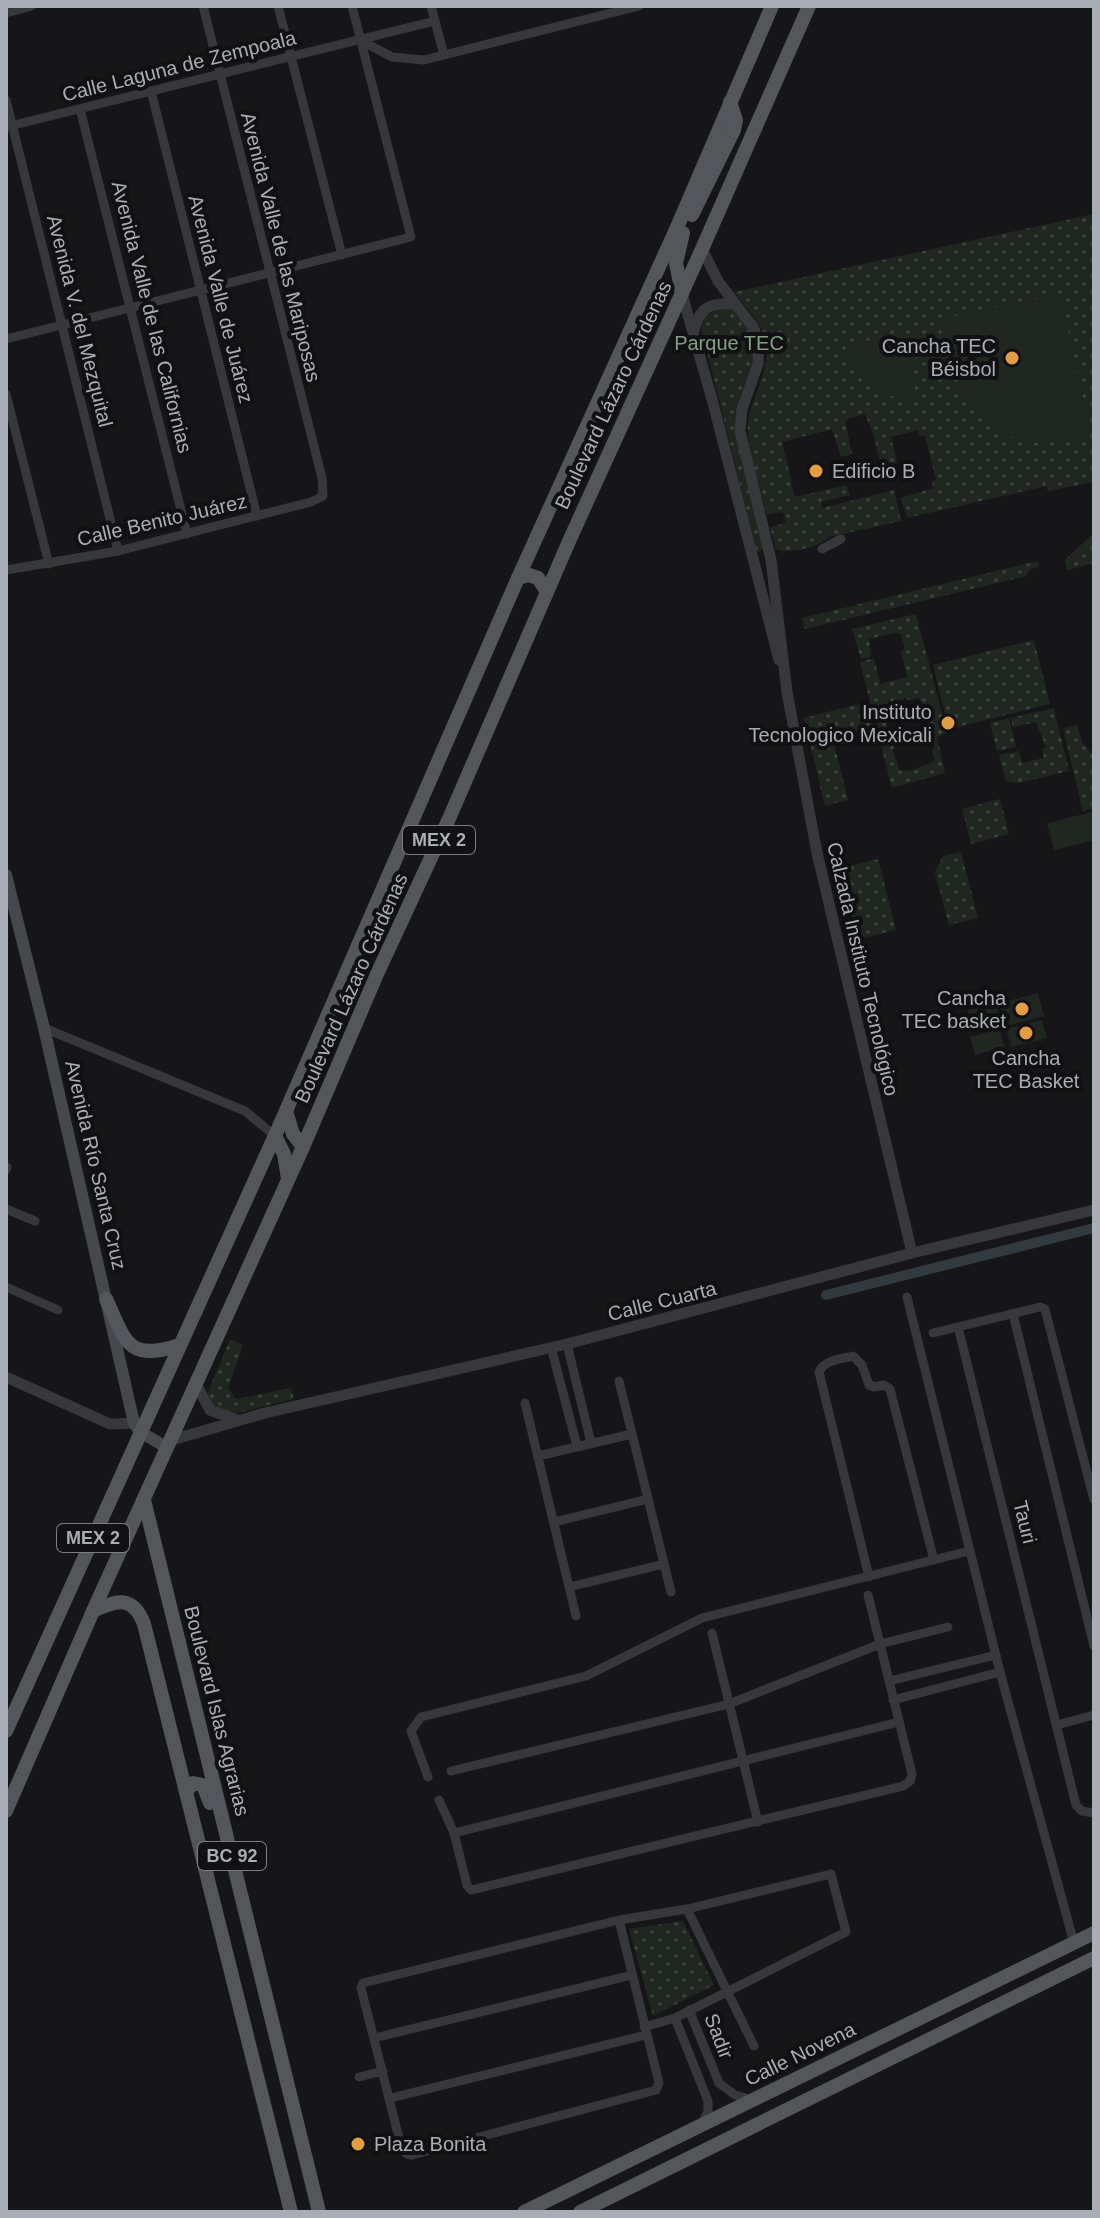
<svg xmlns="http://www.w3.org/2000/svg" width="1100" height="2218" font-family="Arial,sans-serif">
	<style>
		.grass { fill: url(#grass-dots); fill-rule: evenodd }
		.pitch { fill: #202721 }
		.lines { fill: none; stroke-linecap: round; stroke-linejoin: round }
		.canal { stroke: #303a3f; stroke-width: 10 }
		.minor { stroke: #37383c; stroke-width: 9 }
		.tertiary { stroke: #37383c; stroke-width: 11 }
		.secondary { stroke: #45484c; stroke-width: 12 }
		.primary { stroke: #53565b; stroke-width: 14 }
		.poi-dot { fill: #e39e43; stroke: #111113; stroke-width: 3 }
		.labels { text-anchor: middle; dominant-baseline: central; stroke-width: 8; stroke-linejoin: round; paint-order: stroke }
		.shield { fill: #111113; stroke: #7b7f85; stroke-width: 2 }
		.shield-label { font-size: 18px; font-weight: bold; fill: #a9aeb6 }
		.street-label { font-size: 20px; fill: #a9aeb6; stroke: #111113 }
		.park-label { font-size: 20px; fill: #82a082; stroke: #111113 }
		.poi-label { font-size: 20px; fill: #a9aeb6; stroke: #111113; text-anchor: end }
	</style>
	<defs>
		<pattern id="grass-dots" width="8" height="8" patternUnits="userSpaceOnUse" patternTransform="scale(2)"><rect width="8" height="8" fill="#202721"/><path d="M2 2h.1M6 6h.1" fill="none" stroke="#3e443f" stroke-width="1.8" stroke-linecap="round"/></pattern>
	</defs>
	<rect width="100%" height="100%" fill="#161618"/>
	<g class="grass">
		<path d="M1094,214V482L1048,491L1046,486L907,518L901,498L933,488L932,481L936,480L925,436H920L918,430L891,437L897,463L881,467L874,436L865,414L845,420L852,454L841,457L832,429L782,442L795,497L846,485L850,495L821,502L822,508L894,490L901,521L829,537C820,547 788,555 776,549L770,527L786,523L783,512L767,515C761,490 746,447 748,423C749,411 754,399 759,387C776,339 764,330 734,292Z"/>
		<path d="M737,307L755,341L754,364L739,399L736,431L763,549L757,553L701,327L706,315L721,309Z"/>
		<path d="M1094,533V563L1067,570L1065,560Z"/>
		<path d="M1038,561L1039,566L1029,570L1026,576L805,629L802,618Z"/>
		<path d="M916,614L947,733L937,737L945,773L892,788L860,662L874,658L880,684L907,677L901,651L905,648L901,634L894,633L869,639L871,657L861,659L852,629ZM906,698L908,700L919,698L923,710H925L928,720L924,721L929,739H932L935,748L932,750L935,761L913,770L900,771L892,749L895,748L885,720L884,707Z"/>
		<path d="M1034,640L1050,704L949,729L933,665Z"/>
		<path d="M867,702L874,729L833,739L848,800L825,806L804,718Z"/>
		<path d="M1054,708L1069,771L1018,783L1006,781L999,755L1019,751L1022,763L1044,758L1042,749L1046,747L1036,722L1013,727L1011,718Z"/>
		<path d="M1009,718L1016,747L997,751L990,723Z"/>
		<path d="M1077,725L1082,742L1094,757V808L1083,811L1063,728Z"/>
		<path d="M1000,799L1009,834L971,844L962,809Z"/>
		<path d="M961,852L978,918L949,925L935,873L943,856Z"/>
		<path d="M878,859L896,930L858,939L841,868Z"/>
		<path d="M230,1339L243,1345L228,1388L236,1399L291,1388L294,1399L232,1414L213,1407L207,1395Z"/>
		<path d="M683,1921L714,1985L653,2016L629,1929Z"/>
	</g>
	<g class="pitch">
		<path d="M1060,294L1091,434C1075,438 1058,443 1042,443C978,443 950,372 938,319Z"/>
		<path d="M903,334L917,397C880,402 851,381 845,345Z"/>
		<path d="M1092,812L1094,840L1054,850L1047,823Z"/>
		<path d="M1038,993L1044,1016L1006,1026L1000,1003Z"/>
		<path d="M996,1003L1000,1020L972,1027L968,1010Z"/>
		<path d="M1042,1020L1047,1038L1011,1047L1006,1029Z"/>
		<path d="M1000,1029L1004,1047L975,1055L970,1037Z"/>
	</g>
	<g class="lines">
		<path class="canal" d="M826,1295L1094,1228"/>
		<g class="minor">
			<path d="M278,6L342,255"/>
			<path d="M431,6L444,55"/>
			<path d="M6,13L32,6"/>
			<path d="M360,40L392,57L424,60L639,6"/>
			<path d="M151,91L257,516"/>
			<path d="M6,100L118,551"/>
			<path d="M80,109L187,534"/>
			<path d="M6,127L435,21"/>
			<path d="M6,339L411,237L352,6"/>
			<path d="M6,394L49,564"/>
			<path d="M822,549L841,539"/>
			<path d="M6,570L118,551L311,502L323,496L322,478L203,6"/>
			<path d="M44,1028L245,1111L275,1136"/>
			<path d="M6,1170L7,1167"/>
			<path d="M6,1209L35,1221"/>
			<path d="M6,1287L58,1310"/>
			<path d="M907,1297L1000,1672L1074,1943"/>
			<path d="M1013,1314L1094,1646"/>
			<path d="M958,1327L1076,1805L1082,1811L1094,1813"/>
			<path d="M933,1333L1040,1307L1045,1309L1094,1500"/>
			<path d="M567,1344L591,1443"/>
			<path d="M551,1347L577,1446"/>
			<path d="M619,1381L671,1592"/>
			<path d="M525,1403L576,1616"/>
			<path d="M538,1456L632,1434"/>
			<path d="M554,1522L648,1499"/>
			<path d="M869,1577L819,1372C824,1360 841,1359 853,1356L862,1365L869,1385L874,1387L884,1385L890,1389L934,1560"/>
			<path d="M569,1587L664,1564"/>
			<path d="M712,1633L758,1822"/>
			<path d="M889,1681L996,1655"/>
			<path d="M893,1700L1000,1672"/>
			<path d="M1057,1725L1094,1715"/>
			<path d="M451,1771L729,1704L880,1644L948,1627"/>
			<path d="M428,1777L411,1731L421,1717L586,1676L702,1618L969,1551"/>
			<path d="M439,1800L454,1833L467,1885L471,1890L903,1786L910,1781L912,1774L868,1595"/>
			<path d="M454,1833L899,1722"/>
			<path d="M687,1909L754,2046"/>
			<path d="M619,1920L659,2083L656,2090L412,2155L407,2154L402,2150L361,1988L363,1983L619,1920L687,1909L831,1874L846,1932L675,2018L644,2027"/>
			<path d="M689,2010L719,2083L735,2095L753,2100"/>
			<path d="M675,2018L708,2101V2112L701,2125"/>
			<path d="M374,2038L632,1975"/>
			<path d="M359,2077L383,2071"/>
			<path d="M391,2098L646,2035"/>
		</g>
		<g class="tertiary">
			<path d="M702,249L718,281L753,327L759,342L758,364L742,409L740,431L771,560L787,692L817,853L912,1253"/>
			<path d="M682,294L713,403L779,660"/>
			<path d="M693,334C699,308 708,302 735,304"/>
			<path d="M6,1377L110,1424L134,1423"/>
			<path d="M196,1384L210,1410L237,1420"/>
			<path d="M172,1440L265,1413L567,1344L912,1253L1094,1210"/>
		</g>
		<path class="secondary" d="M6,875L44,1028L134,1423L140,1432L168,1448"/>
		<g class="primary">
			<path d="M692,215L734,130L736,120L730,102"/>
			<path d="M682,294L676,263L683,233"/>
			<path d="M518,578L529,575L538,578L547,592"/>
			<path d="M286,1111L293,1134L303,1147"/>
			<path d="M275,1136L284,1154L288,1179"/>
			<path d="M106,1299C126,1342 127,1362 180,1345"/>
			<path d="M144,1500L319,2212"/>
			<path d="M93,1611C117,1600 133,1595 144,1624L291,2212"/>
			<path d="M6,1731L282,1120L518,578L678,225L772,6"/>
			<path d="M186,1792L193,1783L203,1785L210,1803"/>
			<path d="M6,1811L93,1611L303,1147L377,974L448,821L570,539L702,249L809,6"/>
			<path d="M524,2212L1094,1933"/>
			<path d="M580,2212L1094,1958"/>
		</g>
	</g>
	<g class="poi-dot">
		<circle cx="1012" cy="358" r="8"/>
		<circle cx="816" cy="471" r="8"/>
		<circle cx="948" cy="723" r="8"/>
		<circle cx="1022" cy="1009" r="8"/>
		<circle cx="1026" cy="1033" r="8"/>
		<circle cx="358" cy="2144" r="8"/>
	</g>
	<g class="labels">
		<g class="shield">
			<rect x="403" y="826" width="72" height="28" rx="6"/>
			<rect x="57" y="1524" width="72" height="28" rx="6"/>
			<rect x="198" y="1842" width="68" height="28" rx="6"/>
		</g>
		<g class="shield-label">
			<text x="439" y="840">MEX 2</text>
			<text x="93" y="1538">MEX 2</text>
			<text x="232" y="1856">BC 92</text>
		</g>
		<g class="street-label">
			<text transform="translate(179 66) rotate(-14)">Calle Laguna de Zempoala</text>
			<text transform="translate(281 247) rotate(76)">Avenida Valle de las Mariposas</text>
			<text transform="translate(221 299) rotate(76)">Avenida Valle de Juárez</text>
			<text transform="translate(152 317) rotate(76)">Avenida Valle de las Californias</text>
			<text transform="translate(80 321) rotate(76)">Avenida V. del Mezquital</text>
			<text transform="translate(613 395) rotate(-65)">Boulevard Lázaro Cárdenas</text>
			<text transform="translate(162 520) rotate(-13)">Calle Benito Juárez</text>
			<text transform="translate(863 969) rotate(77)">Calzada Instituto Tecnológico</text>
			<text transform="translate(351 988) rotate(-66)">Boulevard Lázaro Cárdenas</text>
			<text transform="translate(96 1165) rotate(77)">Avenida Río Santa Cruz</text>
			<text transform="translate(662 1301) rotate(-14)">Calle Cuarta</text>
			<text transform="translate(1025 1522) rotate(76)">Tauri</text>
			<text transform="translate(217 1711) rotate(76)">Boulevard Islas Agrarias</text>
			<text transform="translate(719 2036) rotate(69)">Sadir</text>
			<text transform="translate(800 2054) rotate(-26)">Calle Novena</text>
		</g>
		<g class="park-label">
			<text x="729" y="343">Parque TEC</text>
		</g>
		<g class="poi-label">
			<text x="996" y="346">Cancha TEC<tspan x="996" dy="23">Béisbol</tspan></text>
			<text x="832" y="471" text-anchor="start">Edificio B</text>
			<text x="932" y="712">Instituto<tspan x="932" dy="23">Tecnologico Mexicali</tspan></text>
			<text x="1006" y="998">Cancha<tspan x="1006" dy="23">TEC basket</tspan></text>
			<text x="1026" y="1058" text-anchor="middle">Cancha<tspan x="1026" dy="23">TEC Basket</tspan></text>
			<text x="374" y="2144" text-anchor="start">Plaza Bonita</text>
		</g>
	</g>
	<rect width="1100" height="2218" fill="none" stroke="#a9aeb6" stroke-width="16"/>
</svg>
